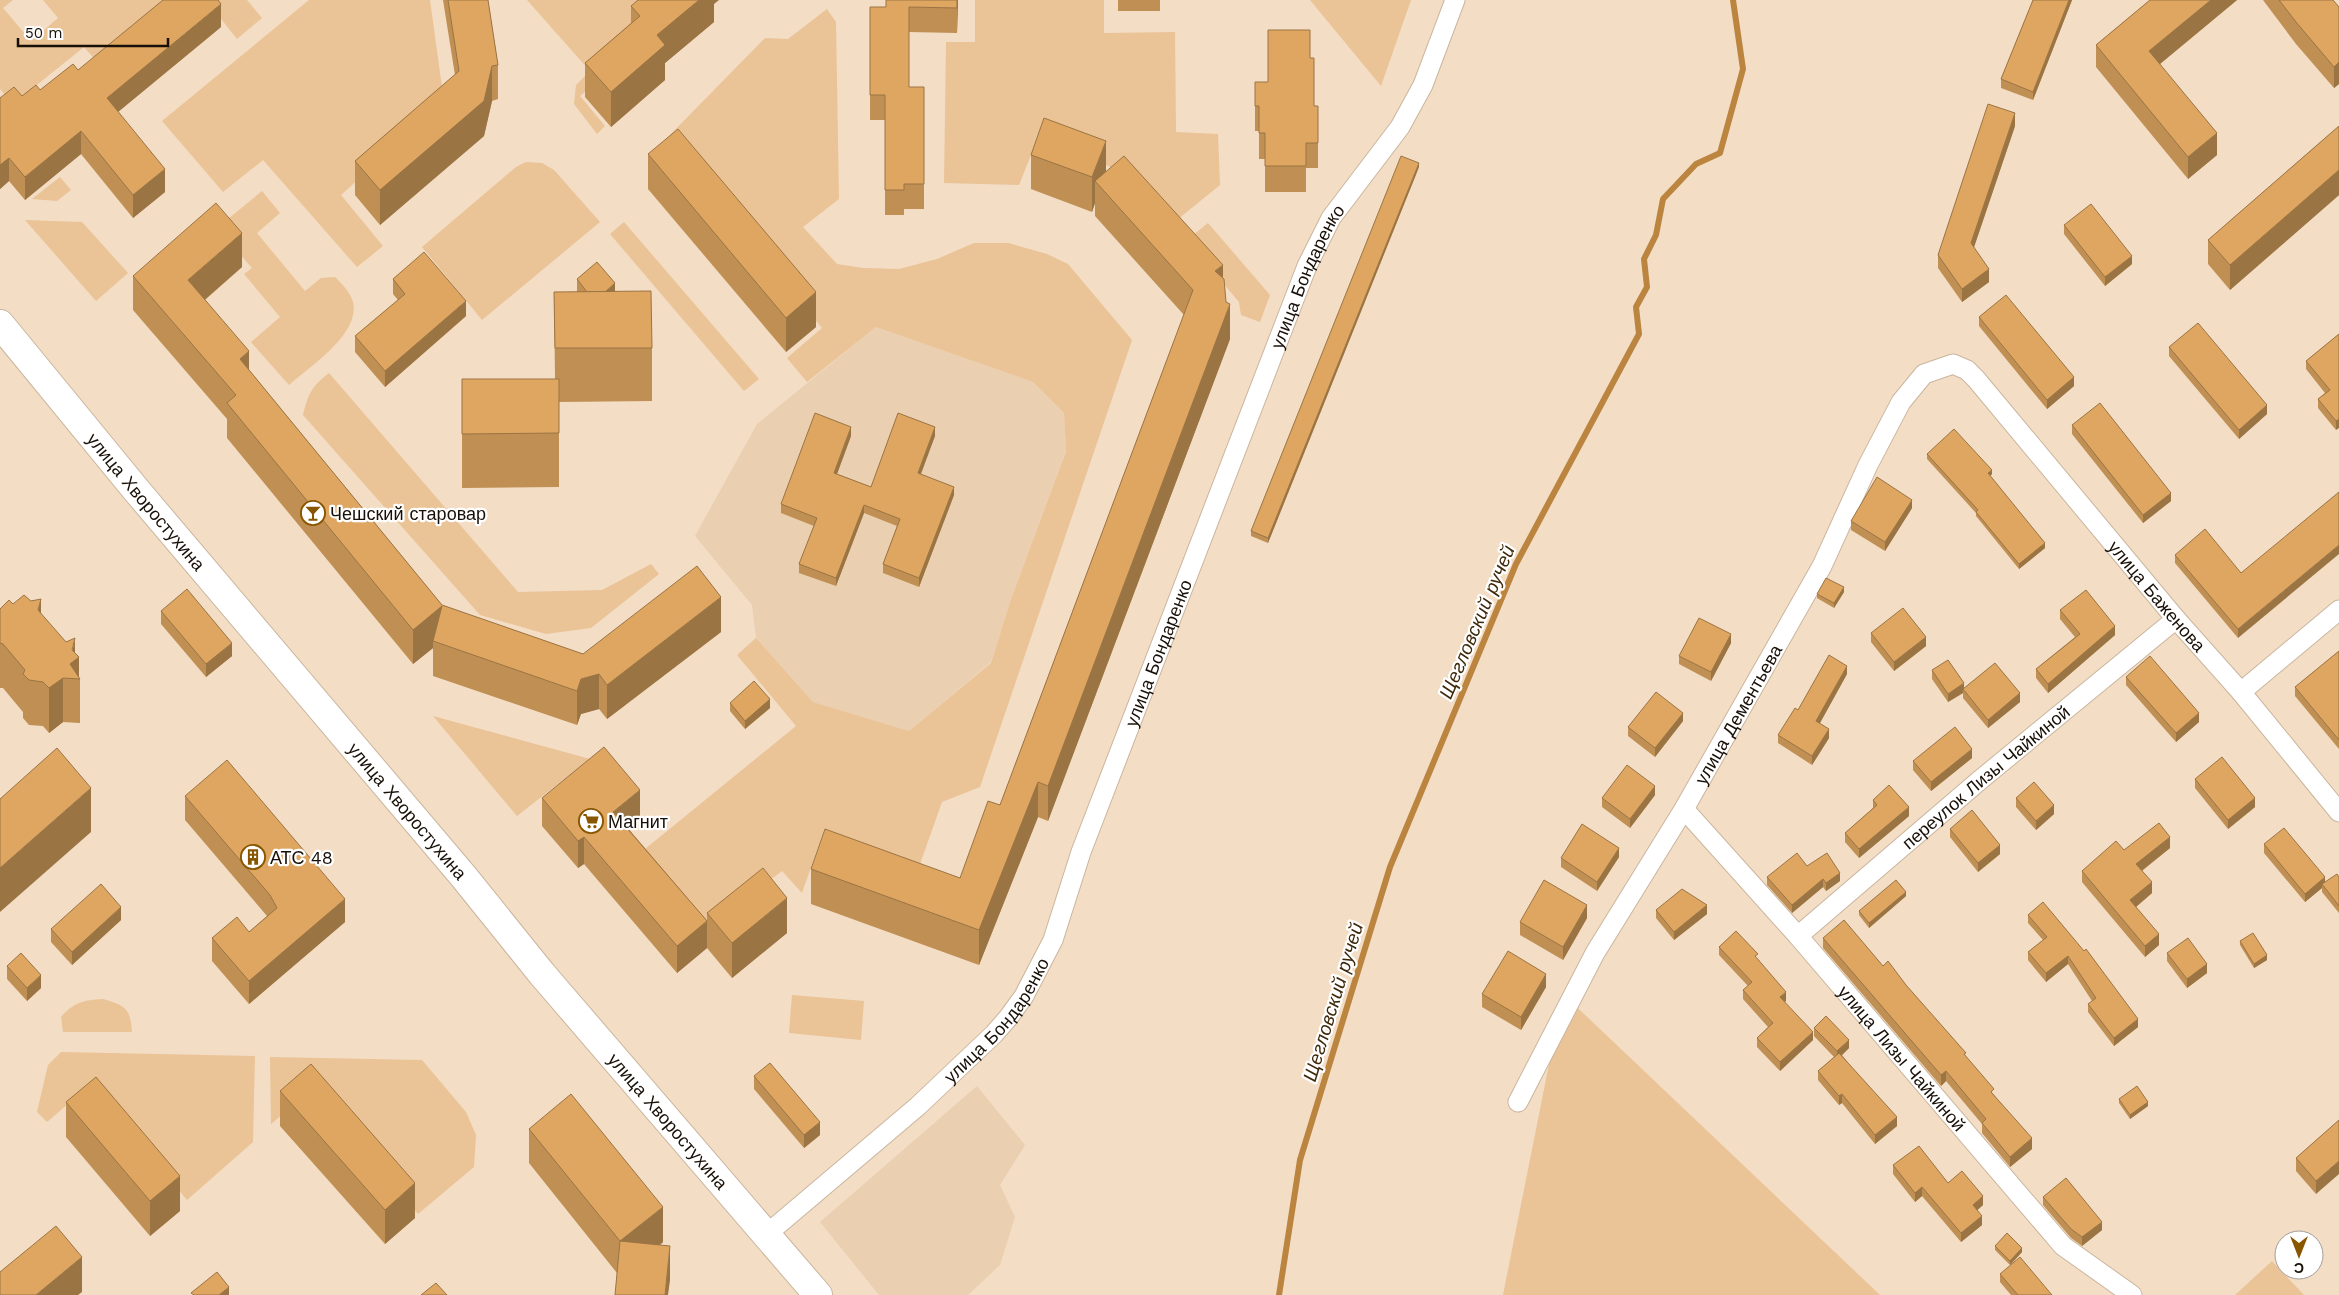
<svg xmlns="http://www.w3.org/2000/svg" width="2339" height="1295" font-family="'Work Sans',sans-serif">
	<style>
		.built { fill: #eacfb1 }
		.green { fill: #eac397 }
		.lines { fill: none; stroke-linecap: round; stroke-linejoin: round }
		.stream { stroke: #bb843f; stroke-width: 6 }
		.street-casing { stroke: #cab59e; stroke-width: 21 }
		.secondary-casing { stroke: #cab59e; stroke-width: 30 }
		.street { stroke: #fff; stroke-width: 19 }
		.secondary { stroke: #fff; stroke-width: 28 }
		.wall { fill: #bf8f53 }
		.shaded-wall { fill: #9b7444 }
		.building { fill: #dea661; stroke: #9b7444 }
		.labels { text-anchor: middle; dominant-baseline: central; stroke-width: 4.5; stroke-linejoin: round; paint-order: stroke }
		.street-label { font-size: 18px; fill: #181008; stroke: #fff }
		.poi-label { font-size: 18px; fill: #181008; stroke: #fff; text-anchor: start }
		.water-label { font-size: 19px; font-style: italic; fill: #3f2809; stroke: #fff }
	</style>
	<rect width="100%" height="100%" fill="#f3ddc5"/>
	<g class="built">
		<path d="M876,327L1033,382L1064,413L1066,450L1010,602L991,662L909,731L813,702L756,638L752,605L695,536L757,424Z"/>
		<path d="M977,1086L1025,1145L1000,1185L1015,1217L1000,1265L968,1295H879L820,1222Z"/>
	</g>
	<g class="green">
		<path d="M0,0H13L3,8L31,41L58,18L43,0H181L100,65L84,47L13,104L0,89Z"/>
		<path d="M206,0H247L262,18L237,39Z"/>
		<path d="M309,0H430L444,102L341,195L383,246L357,267L263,160L223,192L162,121Z"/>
		<path d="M527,0H674L634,51L580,96L605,126L597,134L574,104L576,85L590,71Z"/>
		<path d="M975,0H1104V33L1175,32L1176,132L1218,134L1220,185L1172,224L1120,171L1068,149L1037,140L1019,185L944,183L946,42H975Z"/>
		<path d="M1310,0H1411L1381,86Z"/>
		<path d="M827,9L836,22L839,199L803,227L837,264L863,268L899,269L937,259L974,243H1008L1047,254L1068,264L1132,340L980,787L942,802L920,864L824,830L802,893L782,871L710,926L645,849L796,726L737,655L756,638L813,702L909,731L991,663L1010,602L1066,451L1064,413L1033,382L876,327L807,382L787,358L822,328L664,141L765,38L788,39Z"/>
		<path d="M526,162L542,163L554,170L600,222L482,320L422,247L516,167Z"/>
		<path d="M60,177L71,190L57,201L32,199Z"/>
		<path d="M262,191L280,213L257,233L305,291L321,278L335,277C341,283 349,291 352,299C364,332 310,366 289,385L251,342L280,317L244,274L252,268L217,228Z"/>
		<path d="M25,220L82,222L128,273L96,301Z"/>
		<path d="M624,222L759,379L744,391L610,234Z"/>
		<path d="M1208,223L1270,295L1260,322L1241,315L1239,302L1187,240Z"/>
		<path d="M329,373L518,592L602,590L651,564L659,574L591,628L546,634L480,615L303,415C308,394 312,386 329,373Z"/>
		<path d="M433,716L590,759L517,816Z"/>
		<path d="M1563,994L1880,1295H1503Z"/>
		<path d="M792,995L864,1001L861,1040L789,1033Z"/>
		<path d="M103,999C126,1006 130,1008 132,1032H63L61,1017C74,1002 84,1000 103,999Z"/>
		<path d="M61,1052L255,1056L253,1142L187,1200L90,1085L47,1122L37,1112L48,1065Z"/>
		<path d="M270,1057L422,1060L466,1112L476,1135L474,1167L418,1214L311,1091L271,1124Z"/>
		<path d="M2272,1261L2304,1295H2235Z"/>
	</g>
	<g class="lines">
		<path class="stream" d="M1279,1295L1300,1160L1390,867L1516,564L1639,334L1636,307L1647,287L1644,259L1656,235L1663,199L1696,164L1720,153L1743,69L1733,0"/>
		<defs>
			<g id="street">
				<path d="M2241,692L2339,610"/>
				<path id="s1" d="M1684,809L1798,936L2063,1246L2132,1295"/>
				<path id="s2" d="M1798,936L1980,780L2176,619"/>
				<path id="s3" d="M1518,1102L1595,953L1684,809L1822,566L1868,465L1901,402L1924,374L1953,364L1967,370L1976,379L2176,619L2241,692L2339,812"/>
				<path id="s4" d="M767,1234L918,1106L994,1034L1008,1018L1024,996L1053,940L1081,852L1307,266L1331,218L1400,127L1423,85L1455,0"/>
			</g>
			<g id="secondary">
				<path id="s5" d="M0,324L137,491L464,877L542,974L818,1295"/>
			</g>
		</defs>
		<use href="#street" class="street-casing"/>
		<use href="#secondary" class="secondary-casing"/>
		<use href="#street" class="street"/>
		<use href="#secondary" class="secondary"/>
	</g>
	<g class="wall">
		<path d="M443,0H488L498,65V99L492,101L484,136L380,225L355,195V161L455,75Z"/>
		<path d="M886,0H958L957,33L909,32V87H924V209H904V215H885V120H870V7H886Z"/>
		<rect x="1118" y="0" width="42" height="11"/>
		<path d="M2033,0H2072L2033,100L2001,88V79Z"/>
		<path d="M2150,0H2237L2160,64L2217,155L2188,179L2096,67V45Z"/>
		<path d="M2263,0H2321L2339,7V84L2334,88L2296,44Z"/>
		<path d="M714,4V22L665,63V80L611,127L585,97V63L631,23V6Z"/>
		<path d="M221,27L118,112L165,192L133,218L81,154L25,200L9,181L0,189V98L22,96L40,90L78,70Z"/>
		<path d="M1310,58L1314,106H1318V168H1306V192H1265V159H1259V131H1255V82H1268Z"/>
		<path d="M2015,126L1974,247L1989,282L1962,302L1938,268V255Z"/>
		<path d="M2339,126V195L2230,290L2208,264V240Z"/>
		<path d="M648,154L816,327L786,352L648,189Z"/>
		<path d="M1031,155L1106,172L1223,278L1230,339L1048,821L1038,817L979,965L811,904V869L960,878L1000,805L1184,315L1095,216V203L1092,212L1031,189Z"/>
		<path d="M1419,167L1268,543L1251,536V531Z"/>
		<path d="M2064,225L2132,264L2105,286L2064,234Z"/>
		<path d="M242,267L205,300L249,370L442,605L583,654L721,632L607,719L599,709L581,714L577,725L433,676V648L413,664L227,438V419L133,310V276Z"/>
		<path d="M393,279L466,316L385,387L355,352V336L398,300L393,294Z"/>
		<path d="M577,279L615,292L652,348V401L559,402V487L462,488V379H555L554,292H577Z"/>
		<path d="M1979,317L2074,386L2047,409L1979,326Z"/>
		<path d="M2339,334L2336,430L2318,408V399L2325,393L2306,369V361Z"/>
		<path d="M2169,347L2267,414L2239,439L2169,356Z"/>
		<path d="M2072,425L2171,501L2143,523L2072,434Z"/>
		<path d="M851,436L837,474L871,487L935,436L920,474L954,495L919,587L883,573V564L897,526L864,513L836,586L799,573V564L814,526L781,513V504Z"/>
		<path d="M1927,454L1992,474L1990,476L2045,548L2019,569L1976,516V513L1927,459Z"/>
		<path d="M1912,508L1885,551L1851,530V521Z"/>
		<path d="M2175,555L2241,573L2238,638L2175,563Z"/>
		<path d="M1844,592L1834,608L1817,598V594Z"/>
		<path d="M13,604L41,614L75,653L79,677L80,679V723L63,722L49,733L43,726L29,725L23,718V712L3,688H0V609Z"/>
		<path d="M2060,610L2115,635L2048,693L2036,678V669L2075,637L2060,619Z"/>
		<path d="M161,611L232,656L206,677L161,624Z"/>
		<path d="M1871,633L1926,646L1894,671L1871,642Z"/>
		<path d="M1731,643L1711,681L1679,664V656Z"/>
		<path d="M2339,651V749L2295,696V687Z"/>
		<path d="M1932,670L1964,688L2020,702L1988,728L1963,698V693L1948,702L1932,679Z"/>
		<path d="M1847,674L1820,723L1829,738L1812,765L1778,743V735L1798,710Z"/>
		<path d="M2126,677L2199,722L2176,742L2126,685Z"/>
		<path d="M730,703L770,708L745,729L730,711Z"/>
		<path d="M1683,721L1655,757L1628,736V727Z"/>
		<path d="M1972,758L1931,791L1913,770V761Z"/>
		<path d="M2195,779L2255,807L2228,829L2195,788Z"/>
		<path d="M1655,795L1630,828L1602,807V798Z"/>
		<path d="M185,796L345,922L249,1004L212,961V938L249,932L267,916L185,820Z"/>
		<path d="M542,798L640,817L627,827L707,921V913L787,933L732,978L707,948L677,973L584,864L578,868L542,826Z"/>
		<path d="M2016,798L2054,814L2036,830L2016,807Z"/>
		<path d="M1873,800L1909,816L1859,858L1845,842V833L1873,808Z"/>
		<path d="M1950,829L2000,854L1978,872L1950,837Z"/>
		<path d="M2264,844L2325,883L2339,877V913L2322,892V888L2305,902L2264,853Z"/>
		<path d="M2170,848L2142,871L2152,893L2136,907L2159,945L2145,957L2082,882V871L2124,850Z"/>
		<path d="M1619,857L1597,891L1561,867V858Z"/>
		<path d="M1807,866L1840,881L1826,891L1823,887L1792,913L1767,885V877Z"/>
		<path d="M1906,896L1869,928L1859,915V911Z"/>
		<path d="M1656,910L1707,914L1674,940L1656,918Z"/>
		<path d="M2028,915L2138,1027L2114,1046L2088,1012V1004L2092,1001L2068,964L2046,982L2028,960V952L2043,940L2028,923Z"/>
		<path d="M1587,918L1563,960L1520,935V922Z"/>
		<path d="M121,920L72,965L51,942V929Z"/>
		<path d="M1823,938L1883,966L1906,985L1994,1095L2032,1149L2010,1167L1982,1133V1124L1946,1081L1941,1086L1823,948Z"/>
		<path d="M2240,941L2267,960L2254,968L2240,945Z"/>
		<path d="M1719,947L1758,959L1786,1001L1784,1002L1813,1040L1780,1071L1757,1047V1038L1768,1027L1743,999V990L1748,986L1719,955Z"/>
		<path d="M2167,953L2207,973L2187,988L2167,961Z"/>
		<path d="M7,966L41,988L27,1001L7,979Z"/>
		<path d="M1546,987L1521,1030L1482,1007V994Z"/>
		<path d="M1814,1028L1849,1048L1842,1055L1897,1126L1875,1144L1842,1103L1839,1105L1818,1080V1071L1834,1057L1814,1036Z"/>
		<path d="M754,1076L820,1135L804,1148L754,1089Z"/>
		<path d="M280,1091L415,1218L385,1244L280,1126Z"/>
		<path d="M2119,1099L2148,1106L2130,1119L2119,1103Z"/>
		<path d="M66,1102L180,1211L150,1236L66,1137Z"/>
		<path d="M2339,1120L2316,1194L2296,1171V1158Z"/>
		<path d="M529,1129L663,1242L660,1245L670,1280L617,1273L529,1163Z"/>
		<path d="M1893,1165L1948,1183L1983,1205L1977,1210L1982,1225L1961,1242L1922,1196L1915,1202L1893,1174Z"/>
		<path d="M2043,1197L2102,1230L2082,1246L2071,1238L2043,1205Z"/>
		<path d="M1995,1246L2022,1252L2010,1265L1995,1250Z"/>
		<path d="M2000,1274L2052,1295H2011L2000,1282Z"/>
	</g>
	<g class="shaded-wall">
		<path d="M699,0H719L714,4V22L665,63V80L611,127V92L657,35Z"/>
		<path d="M957,0H958L957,33Z"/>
		<path d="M2069,0H2072L2033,100V92Z"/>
		<path d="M2211,0H2237L2149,73V51Z"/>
		<path d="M221,4V27L107,121V98Z"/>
		<path d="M2339,62V84L2334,88V67Z"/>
		<path d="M492,66V101L484,136L380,225V190Z"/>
		<path d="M2015,113V126L1971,256V243Z"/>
		<path d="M81,131V154L25,200V177Z"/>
		<path d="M2217,133V155L2188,179V157Z"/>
		<path d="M1106,141V176L1095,181V203L1092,212V177Z"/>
		<path d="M9,158V181L0,189V165Z"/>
		<path d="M1419,163V167L1268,543V538Z"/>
		<path d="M165,169V192L133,218V195Z"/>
		<path d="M2339,170V195L2230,290V265Z"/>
		<path d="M242,233V267L188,314V280Z"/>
		<path d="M2132,256V264L2105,286V277Z"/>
		<path d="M1223,265V299L1215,271Z"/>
		<path d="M1989,269V282L1962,302V289Z"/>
		<path d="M615,283V296L595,301Z"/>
		<path d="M816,292V327L786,352V318Z"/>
		<path d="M466,301V316L385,387V371Z"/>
		<path d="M1230,304V339L1048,821V786Z"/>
		<path d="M249,351V386L240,359Z"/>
		<path d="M2074,377V386L2047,409V400Z"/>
		<path d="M2267,405V414L2239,439V430Z"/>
		<path d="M2339,419V428L2336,430V421Z"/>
		<path d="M851,427V436L834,482V473Z"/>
		<path d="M935,427V436L918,482V473Z"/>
		<path d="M1992,470V474L1988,478V473Z"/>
		<path d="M954,487V495L919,587V578Z"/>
		<path d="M2171,493V501L2143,523V515Z"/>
		<path d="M1912,500V508L1885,551V542Z"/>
		<path d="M864,505V513L836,586V578Z"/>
		<path d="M2045,543V548L2019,569V564Z"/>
		<path d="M2339,545V554L2238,638V629Z"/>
		<path d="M1844,587V592L1834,608V603Z"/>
		<path d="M721,597V632L607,719V685Z"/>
		<path d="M41,599V643L38,610Z"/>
		<path d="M442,606L433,641V648L413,664V630Z"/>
		<path d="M2115,626V635L2048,693V684Z"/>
		<path d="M1731,634V643L1711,681V672Z"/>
		<path d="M1926,637V646L1894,671V662Z"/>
		<path d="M75,638V660L79,657V679L70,664Z"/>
		<path d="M232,643V656L206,677V664Z"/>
		<path d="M1847,666V674L1816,730V721Z"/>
		<path d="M599,674V709L581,714L577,725V691L581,679Z"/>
		<path d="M63,678V722L49,733V688Z"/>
		<path d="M1964,683V690L1963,689V693L1948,702V694Z"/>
		<path d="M2020,693V702L1988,728V720Z"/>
		<path d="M770,699V708L745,729V721Z"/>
		<path d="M1683,713V721L1655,757V748Z"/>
		<path d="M2199,713V722L2176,742V733Z"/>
		<path d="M1829,729V738L1812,765V756Z"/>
		<path d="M1972,749V758L1931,791V782Z"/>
		<path d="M1038,782V817L979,965V930Z"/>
		<path d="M1655,786V795L1630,828V819Z"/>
		<path d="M91,788V832L0,912V868Z"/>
		<path d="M640,790V817L613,839V812Z"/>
		<path d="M2255,798V807L2228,829V820Z"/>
		<path d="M2054,805V814L2036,830V821Z"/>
		<path d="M1909,807V816L1859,858V849Z"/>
		<path d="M584,837V864L578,868V841Z"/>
		<path d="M2170,837V848L2136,875V864Z"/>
		<path d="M2000,845V854L1978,872V863Z"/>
		<path d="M1619,848V857L1597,891V882Z"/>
		<path d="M1840,873V881L1826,891V883Z"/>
		<path d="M2325,877V886L2322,884V888L2305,902V894Z"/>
		<path d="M1823,879V887L1792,913V905Z"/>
		<path d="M2152,882V893L2130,912V900Z"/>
		<path d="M1906,892V896L1869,928V923Z"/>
		<path d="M787,898V933L732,978V943Z"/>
		<path d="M345,899V922L249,1004V981Z"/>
		<path d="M1587,905V918L1563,960V947Z"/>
		<path d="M1707,905V914L1674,940V932Z"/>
		<path d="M121,907V920L72,965V952Z"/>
		<path d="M707,921V948L677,973V946Z"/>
		<path d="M2159,934V945L2145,957V946Z"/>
		<path d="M2267,955V960L2254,968V964Z"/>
		<path d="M2068,956V964L2046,982V973Z"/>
		<path d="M2207,964V973L2187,988V979Z"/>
		<path d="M1546,974V987L1521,1030V1017Z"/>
		<path d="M41,975V988L27,1001V988Z"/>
		<path d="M1786,992V1001L1780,1006V997Z"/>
		<path d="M2138,1019V1027L2114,1046V1038Z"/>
		<path d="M1813,1032V1040L1780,1071V1062Z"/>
		<path d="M1849,1040V1048L1837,1060V1051Z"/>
		<path d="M1946,1071V1081L1941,1086V1075Z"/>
		<path d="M1842,1094V1103L1839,1105V1096Z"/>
		<path d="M2148,1102V1106L2130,1119V1115Z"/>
		<path d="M1897,1117V1126L1875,1144V1135Z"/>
		<path d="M820,1122V1135L804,1148V1135Z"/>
		<path d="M2032,1138V1149L2010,1167V1157Z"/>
		<path d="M2339,1161V1174L2316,1194V1181Z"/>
		<path d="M180,1176V1211L150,1236V1201Z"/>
		<path d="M415,1183V1218L385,1244V1210Z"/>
		<path d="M1922,1187V1196L1915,1202V1193Z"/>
		<path d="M1983,1196V1205L1973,1214V1205Z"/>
		<path d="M663,1207V1242L620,1276V1241Z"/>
		<path d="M1982,1216V1225L1961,1242V1233Z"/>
		<path d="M2102,1222V1230L2082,1246V1237Z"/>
		<path d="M670,1246V1280L668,1295H665Z"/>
		<path d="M2022,1248V1252L2010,1265V1261Z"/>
		<path d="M82,1257V1292L78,1295H36Z"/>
		<path d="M229,1287V1295H219Z"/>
	</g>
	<g class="building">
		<path d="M163,0H218L221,4L107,98L165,169L133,195L81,131L25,177L9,158L0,165V98L14,87L22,96L36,85L40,90L73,64L78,70Z"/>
		<path d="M448,0H488L498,65L492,66L484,101L380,190L355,161L459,71Z"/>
		<path d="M638,0H699L657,35L665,45L611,92L585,63L640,16L631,6Z"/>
		<path d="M886,0H957V8L909,7V87H924V184H904V190H885V95H870V7H886Z"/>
		<path d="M2033,0H2069L2033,92L2001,79Z"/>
		<path d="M2150,0H2211L2149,51L2217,133L2188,157L2096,45Z"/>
		<path d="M2279,0H2333L2339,7V62L2334,67L2296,22Z"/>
		<path d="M1268,30H1310V58H1314V106H1318V143H1306V166H1265V133H1259V106H1255V82H1268Z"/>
		<path d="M1988,104L2015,113L1971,243L1989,269L1962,289L1938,255Z"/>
		<path d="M1044,118L1106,141L1092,177L1031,155Z"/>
		<path d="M2339,126V170L2230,265L2208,240Z"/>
		<path d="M678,129L816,292L786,318L648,154Z"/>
		<path d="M1124,156L1223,265L1215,271L1224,279L1226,302L1230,304L1048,786L1038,782L979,930L811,869L825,829L960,878L988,801L1000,805L1193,290L1095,181Z"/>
		<path d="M1401,156L1419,163L1268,538L1251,531Z"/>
		<path d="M216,203L242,233L188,280L249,351L240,359L442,605L583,654L697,566L721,597L607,685L599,674L581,679L577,691L433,641L442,606L413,630L227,403L236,395L133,276Z"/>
		<path d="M2091,204L2132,256L2105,277L2064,225Z"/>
		<path d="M424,252L466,301L385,371L355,336L405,294L393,279Z"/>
		<path d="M597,262L615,283L605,292H587L577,279Z"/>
		<path d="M651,291L652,348H555L554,292Z"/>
		<path d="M2006,295L2074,377L2047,400L1979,317Z"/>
		<path d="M2198,323L2267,405L2239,430L2169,347Z"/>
		<path d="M2339,334V419L2336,421L2318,399L2330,390L2306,361Z"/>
		<path d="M462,379H559V433L462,434Z"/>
		<path d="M2100,403L2171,493L2143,515L2072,425Z"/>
		<path d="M815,413L851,427L834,473L871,487L898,413L935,427L918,473L954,487L919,578L883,564L900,519L864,505L836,578L799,564L817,518L781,504Z"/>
		<path d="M1954,429L1992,470L1988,473L2045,543L2019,564L1976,512L1978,510L1927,454Z"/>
		<path d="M1877,477L1912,500L1885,542L1851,521Z"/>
		<path d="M2339,492V545L2238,629L2175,555L2205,529L2241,573Z"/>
		<path d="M1826,578L1844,587L1834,603L1817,594Z"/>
		<path d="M187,589L232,643L206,664L161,611Z"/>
		<path d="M2086,590L2115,626L2048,684L2036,669L2080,634L2060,610Z"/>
		<path d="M24,595L31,601L41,599L38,610L66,642L75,638L72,650L79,657L70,664L80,679L63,678L49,688L43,682L29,680L23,674L25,670L3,644L0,643V609L9,600L13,604Z"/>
		<path d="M1903,608L1926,637L1894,662L1871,633Z"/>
		<path d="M1699,618L1731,634L1711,672L1679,656Z"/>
		<path d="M2339,651V740L2295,687Z"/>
		<path d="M1829,655L1847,666L1816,721L1829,729L1812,756L1778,735L1795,708L1798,710Z"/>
		<path d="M2150,656L2199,713L2176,733L2126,677Z"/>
		<path d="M1948,660L1964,683L1948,694L1932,670Z"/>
		<path d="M1995,663L2020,693L1988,720L1963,689Z"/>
		<path d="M754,681L770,699L745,721L730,703Z"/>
		<path d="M1656,692L1683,713L1655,748L1628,727Z"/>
		<path d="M1955,727L1972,749L1931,782L1913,761Z"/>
		<path d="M604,747L640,790L613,812L707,921L677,946L584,837L578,841L542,798Z"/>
		<path d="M57,748L91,788L0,868V799Z"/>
		<path d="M2222,757L2255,798L2228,820L2195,779Z"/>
		<path d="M227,760L345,899L249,981L212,938L237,917L249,932L277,908L270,895L185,796Z"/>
		<path d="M1627,765L1655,786L1630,819L1602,798Z"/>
		<path d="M2034,782L2054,805L2036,821L2016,798Z"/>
		<path d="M1889,785L1909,807L1859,849L1845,833L1877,805L1873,800Z"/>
		<path d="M1972,810L2000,845L1978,863L1950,829Z"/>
		<path d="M2159,823L2170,837L2136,864L2152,882L2130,900L2159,934L2145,946L2082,871L2116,841L2124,850Z"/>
		<path d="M1582,824L1619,848L1597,882L1561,858Z"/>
		<path d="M2284,828L2325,877L2305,894L2264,844Z"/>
		<path d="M1797,853L1807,866L1827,853L1840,873L1826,883L1823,879L1792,905L1767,877Z"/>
		<path d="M763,868L787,898L732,943L707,913Z"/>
		<path d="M2337,874L2339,877V906L2322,884Z"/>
		<path d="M1544,880L1587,905L1563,947L1520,922Z"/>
		<path d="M1896,880L1906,892L1869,923L1859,911Z"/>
		<path d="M101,884L121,907L72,952L51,929Z"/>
		<path d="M1682,889L1707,905L1674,932L1656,910Z"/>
		<path d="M2043,902L2084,951L2086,949L2138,1019L2114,1038L2088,1004L2096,998L2068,956L2046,973L2028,952L2047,937L2028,915Z"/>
		<path d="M1844,920L1883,966L1888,961L1906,985L1966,1053L1964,1054L1994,1089L1991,1092L2032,1138L2010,1157L1982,1123L1986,1119L1946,1071L1941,1075L1823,938Z"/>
		<path d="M1736,931L1758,954L1755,956L1786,992L1780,997L1813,1032L1780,1062L1757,1038L1773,1023L1743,990L1752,982L1719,947Z"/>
		<path d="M2253,933L2267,955L2254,964L2240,941Z"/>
		<path d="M2188,938L2207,964L2187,979L2167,953Z"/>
		<path d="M1508,951L1546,974L1521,1017L1482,994Z"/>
		<path d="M21,953L41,975L27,988L7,966Z"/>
		<path d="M1826,1016L1849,1040L1837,1051L1814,1028Z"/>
		<path d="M1839,1053L1897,1117L1875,1135L1842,1094L1839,1096L1818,1071Z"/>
		<path d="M770,1063L820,1122L804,1135L754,1076Z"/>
		<path d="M311,1064L415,1183L385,1210L280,1091Z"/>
		<path d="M96,1077L180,1176L150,1201L66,1102Z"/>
		<path d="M2137,1086L2148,1102L2130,1115L2119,1099Z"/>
		<path d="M571,1094L663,1207L620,1241L529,1129Z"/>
		<path d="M2339,1120V1161L2316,1181L2296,1158Z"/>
		<path d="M1919,1146L1948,1183L1962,1171L1983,1196L1973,1205L1982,1216L1961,1233L1922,1187L1915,1193L1893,1165Z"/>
		<path d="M2066,1178L2102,1222L2082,1237L2071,1229L2043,1197Z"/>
		<path d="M56,1226L82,1257L36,1295H0V1272Z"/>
		<path d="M2007,1233L2022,1248L2010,1261L1995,1246Z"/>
		<path d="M620,1241L670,1246L665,1295H615Z"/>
		<path d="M2020,1257L2052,1295H2018L2000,1274Z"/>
		<path d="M217,1272L229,1287L219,1295H194L191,1293Z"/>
		<path d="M436,1283L447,1295H421Z"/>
	</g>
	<defs>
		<symbol id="bar-ring" viewBox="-11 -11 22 22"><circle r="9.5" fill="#fff" stroke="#895600" stroke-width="1.5"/><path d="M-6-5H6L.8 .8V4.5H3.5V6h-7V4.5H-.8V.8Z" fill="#895600"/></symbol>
		<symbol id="supermarket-ring" viewBox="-11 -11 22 22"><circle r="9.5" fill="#fff" stroke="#895600" stroke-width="1.5"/><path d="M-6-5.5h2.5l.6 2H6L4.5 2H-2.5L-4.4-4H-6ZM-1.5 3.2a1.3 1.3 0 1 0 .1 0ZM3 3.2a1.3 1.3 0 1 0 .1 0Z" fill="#895600"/></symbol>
		<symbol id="building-ring" viewBox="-11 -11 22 22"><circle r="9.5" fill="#fff" stroke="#895600" stroke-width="1.5"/><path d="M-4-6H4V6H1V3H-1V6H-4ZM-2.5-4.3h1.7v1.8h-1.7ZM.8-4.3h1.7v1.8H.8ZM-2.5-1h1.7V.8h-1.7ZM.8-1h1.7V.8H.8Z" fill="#895600"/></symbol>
	</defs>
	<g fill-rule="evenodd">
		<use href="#bar-ring" x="299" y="499" width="28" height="28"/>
		<use href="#supermarket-ring" x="577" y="807" width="28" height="28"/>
		<use href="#building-ring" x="239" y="843" width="28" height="28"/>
	</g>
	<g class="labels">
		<g class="street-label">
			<text stroke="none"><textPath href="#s4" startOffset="1125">улица Бондаренко</textPath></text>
			<text stroke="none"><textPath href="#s5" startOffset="230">улица Хворостухина</textPath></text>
			<text stroke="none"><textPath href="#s3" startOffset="1176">улица Баженова</textPath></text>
			<text stroke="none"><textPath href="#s4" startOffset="720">улица Бондаренко</textPath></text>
			<text stroke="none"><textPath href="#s3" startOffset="446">улица Дементьева</textPath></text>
			<text stroke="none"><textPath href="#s2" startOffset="246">переулок Лизы Чайкиной</textPath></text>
			<text stroke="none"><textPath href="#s5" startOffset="635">улица Хворостухина</textPath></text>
			<text stroke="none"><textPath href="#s4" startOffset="315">улица Бондаренко</textPath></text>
			<text stroke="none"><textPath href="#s1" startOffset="331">улица Лизы Чайкиной</textPath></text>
			<text stroke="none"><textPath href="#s5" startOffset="1040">улица Хворостухина</textPath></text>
		</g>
		<g class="poi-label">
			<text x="330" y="513">Чешский старовар</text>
			<text x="608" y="821">Магнит</text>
			<text x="270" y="857">АТС 48</text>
		</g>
		<g class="water-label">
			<text transform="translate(1477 622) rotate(-67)">Щегловский ручей</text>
			<text transform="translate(1333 1002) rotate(-73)">Щегловский ручей</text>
		</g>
	</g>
	<g transform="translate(2299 1255) rotate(180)"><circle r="24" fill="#ffffff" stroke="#a39f9c"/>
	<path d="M0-4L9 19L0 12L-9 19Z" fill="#895600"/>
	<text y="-8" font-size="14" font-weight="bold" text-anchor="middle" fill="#181008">С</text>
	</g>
	<path d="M18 38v8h150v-8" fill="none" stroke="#181008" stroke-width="2.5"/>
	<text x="25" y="38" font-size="15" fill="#181008" stroke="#ffffff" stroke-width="4" paint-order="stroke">50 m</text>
</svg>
